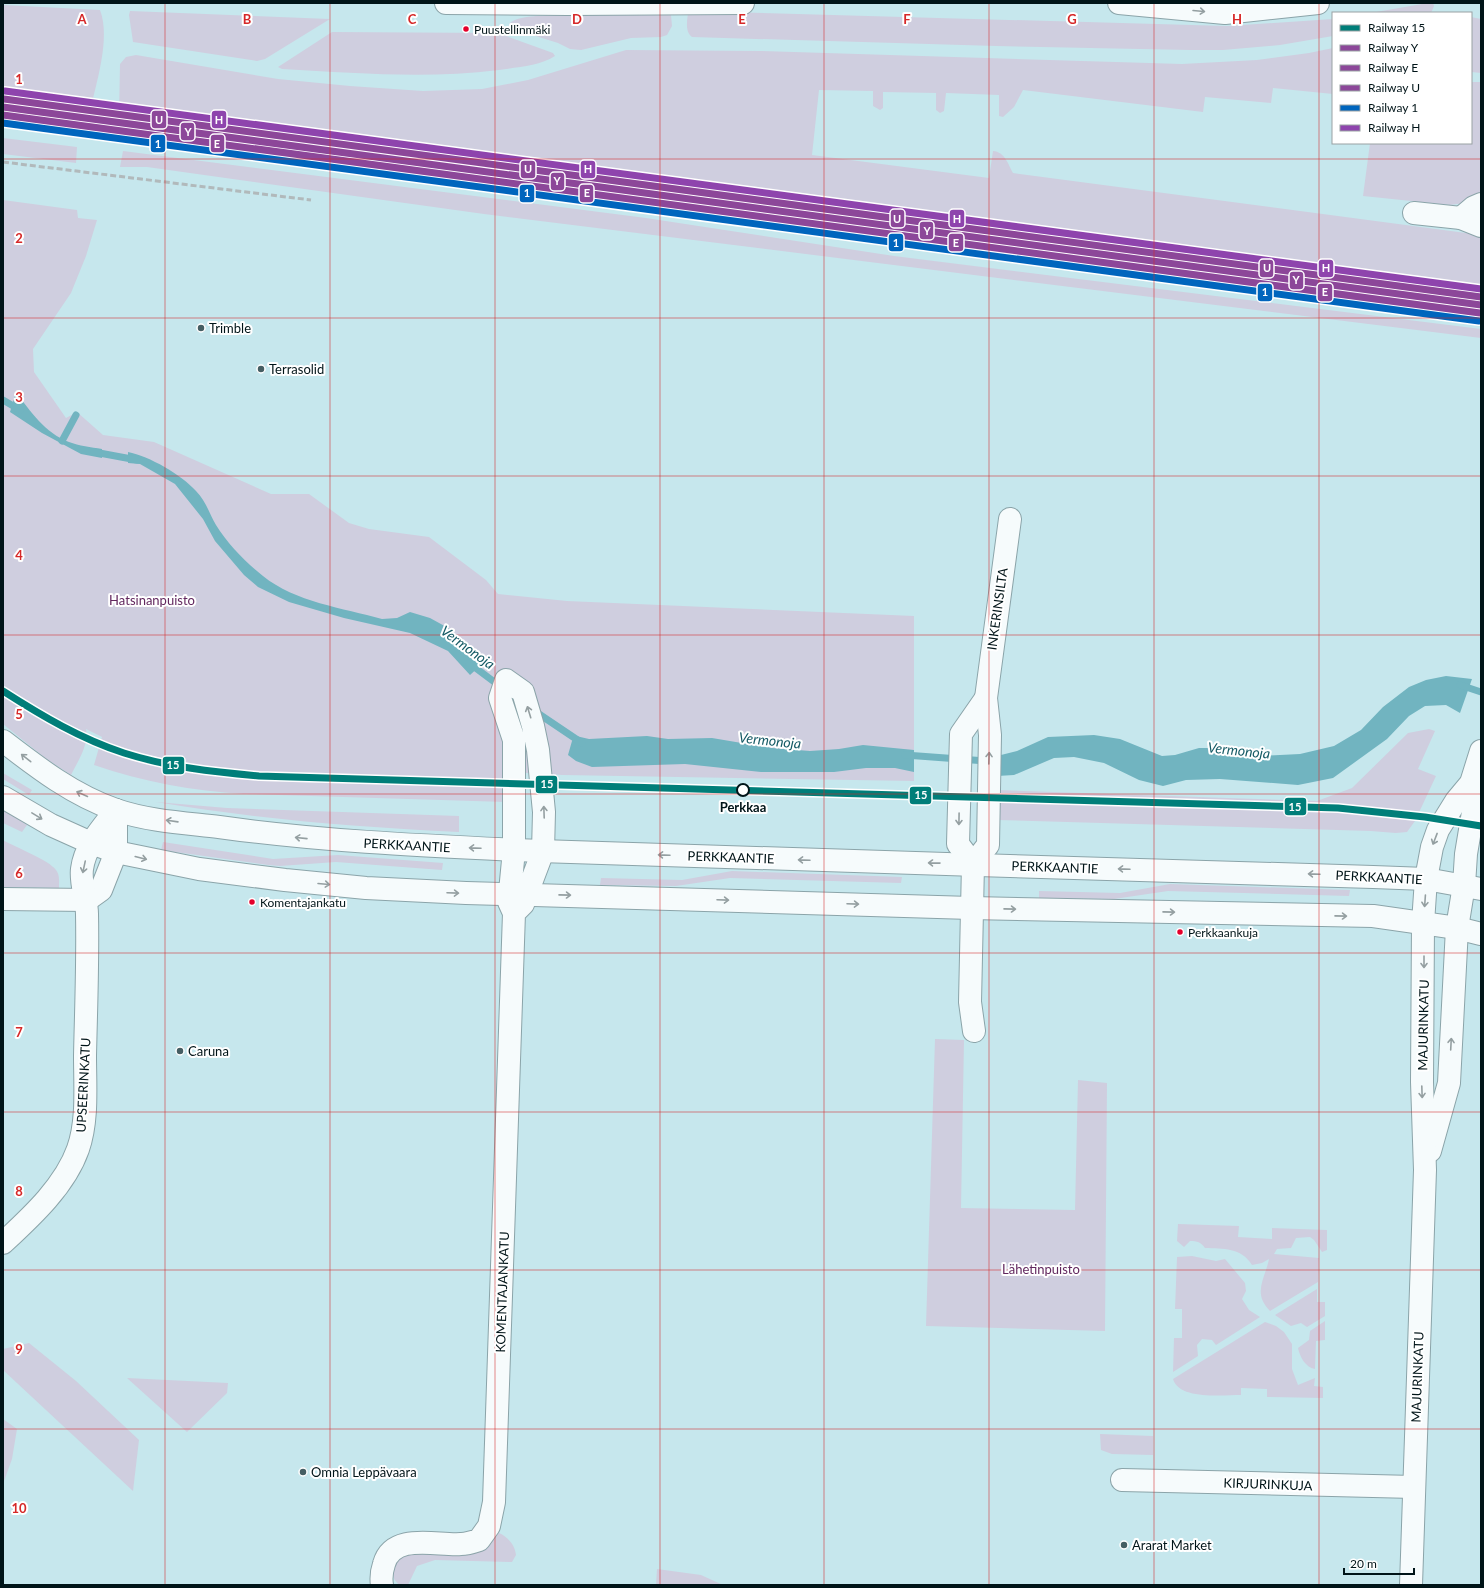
<svg xmlns="http://www.w3.org/2000/svg" width="1484" height="1588" font-family="Lato,sans-serif">
	<style>
		.green { fill: #cfcedf }
		.water { fill: #71b4c0 }
		.lines { fill: none; stroke-linecap: round; stroke-linejoin: round }
		.stream { stroke: #71b4c0; stroke-width: 7 }
		.minor-casing { stroke: #8ba4a9; stroke-width: 24 }
		.tertiary-casing { stroke: #8ba4a9; stroke-width: 24 }
		.secondary-casing { stroke: #8ba4a9; stroke-width: 24 }
		.minor { stroke: #f6fbfc; stroke-width: 22 }
		.tertiary { stroke: #f6fbfc; stroke-width: 22 }
		.secondary { stroke: #f6fbfc; stroke-width: 22 }
		.rail { stroke: #b1b9bb; stroke-width: 3; stroke-dasharray: 6 3; stroke-linecap: butt }
		.rail-1-casing { stroke: #fff; stroke-width: 10 }
		.rail-2-casing { stroke: #fff; stroke-width: 10 }
		.rail-3-casing { stroke: #fff; stroke-width: 10 }
		.rail-4-casing { stroke: #fff; stroke-width: 10 }
		.rail-5-casing { stroke: #fff; stroke-width: 10 }
		.rail-6-casing { stroke: #fff; stroke-width: 10 }
		.rail-1 { stroke: #007e79; stroke-width: 7 }
		.rail-2 { stroke: #8c4799; stroke-width: 7 }
		.rail-3 { stroke: #8c4799; stroke-width: 7 }
		.rail-4 { stroke: #8c4799; stroke-width: 7 }
		.rail-5 { stroke: #0065bd; stroke-width: 7 }
		.rail-6 { stroke: #8e44ad; stroke-width: 7 }
		.oneway { stroke: #949fa1 }
		.grid { fill: none; stroke: #d62828; stroke-width: 1; stroke-opacity: 0.55 }
		.bus-dot { fill: #e4002b; stroke: #fff; stroke-width: 1.5 }
		.poi-dot { fill: #455e63; stroke: #fff; stroke-width: 1.5 }
		.stop-dot { fill: #fff; stroke: #001418; stroke-width: 2 }
		.labels { text-anchor: middle; dominant-baseline: central; stroke-width: 4; stroke-linejoin: round; paint-order: stroke }
		.bus-label { font-size: 12px; fill: #001418; stroke: #fff; text-anchor: start }
		.poi-label { font-size: 13px; fill: #001418; stroke: #fff; text-anchor: start }
		.park-label { font-size: 13px; fill: #62275e; stroke: #fff }
		.street-label { font-size: 13px; fill: #001418; stroke: #fff }
		.stop-label { font-size: 13px; font-weight: bold; fill: #001418; stroke: #fff }
		.water-label { font-size: 14px; font-style: italic; fill: #155a65; stroke: #fff }
		.grid-label { font-size: 13px; text-anchor: middle; font-weight: bold; fill: #d62828; stroke: #fff; stroke-width: 4; stroke-linejoin: round; paint-order: stroke }
		.line-badge { stroke: #fff; stroke-width: 1.5 }
		.badge-label { font-size: 11px; text-anchor: middle; font-weight: bold; fill: #fff }
	</style>
	<rect width="100%" height="100%" fill="#c6e7ed"/>
	<g class="green">
		<path d="M1428,3H1433L1434,6L1431,13H1370Z"/>
		<path d="M3,5L100,10C111,39 96,83 90,112L3,101Z"/>
		<path d="M130,11L330,19L265,59L257,61L133,42L129,15Z"/>
		<path d="M691,11L1227,26L1333,19V36L1280,45L1223,50H1190L996,46L692,37C685,32 687,21 688,13Z"/>
		<path d="M563,15H671L672,26L667,35L661,37L631,38L581,50L570,49L558,43L510,28L509,24C518,14 550,16 563,15Z"/>
		<path d="M1471,17L1481,19V73L1471,72Z"/>
		<path d="M332,32L498,33L553,53L555,56C539,66 518,67 499,70C425,79 357,73 282,69L278,67Z"/>
		<path d="M1333,48V94L1273,88L1271,103L1205,97L1203,112L1023,90L1014,107L1003,117L999,116V95L946,93L944,111L940,113L936,110V93L883,92V108L880,110L873,106V91L819,90L812,155L989,178L993,151C1005,152 1008,164 1013,173L1481,235V297L794,208L341,142L119,116L120,64L126,57L136,55L278,79L350,86L423,91L482,89L528,80L626,50L760,51L1182,64L1257,60L1309,53Z"/>
		<path d="M1471,82H1481V194L1465,203L1450,205L1363,196L1370,143H1471Z"/>
		<path d="M3,138L77,147L76,163L3,154Z"/>
		<path d="M123,151L646,218L894,256L1481,329V338L484,214L147,167H120Z"/>
		<path d="M3,200L77,210L78,218L97,220L86,256L71,293L33,349L34,372L66,418L77,412L103,435L154,442L271,494H309L349,523L369,529L429,537L486,580L498,594L567,601L914,616V781L563,775L507,772L506,802L244,794C193,791 143,782 94,765L102,737L86,729C89,745 78,761 71,775L45,758L3,724Z"/>
		<path d="M1429,729L1435,731L1418,769L1436,776L1415,821L1407,832L1396,833L1371,831L997,820V790L1317,801L1352,788L1408,733Z"/>
		<path d="M3,773L32,790L29,795L3,779Z"/>
		<path d="M156,802L227,808L459,816V832C357,827 257,819 156,802Z"/>
		<path d="M3,808L27,825L22,832L3,823Z"/>
		<path d="M3,840C15,847 49,860 56,870C60,875 59,882 59,888L3,887Z"/>
		<path d="M163,842L273,859L338,855L443,863L442,870L336,862L280,866L268,865L161,850Z"/>
		<path d="M732,871L902,877L901,883L730,878L676,886L600,885L601,878L682,880Z"/>
		<path d="M1170,884L1350,890L1349,896L1168,891L1114,899L1039,898V891L1120,893Z"/>
		<path d="M935,1039L964,1040L961,1208L1075,1210L1078,1080L1107,1083L1105,1331L926,1326Z"/>
		<path d="M1178,1224L1239,1226L1238,1237L1272,1239V1228L1327,1230V1250L1322,1252L1314,1240L1310,1237L1296,1238L1291,1248L1277,1249L1274,1254L1319,1258L1318,1282L1270,1311C1252,1293 1265,1279 1269,1259L1262,1263L1252,1265C1241,1247 1223,1249 1205,1248C1201,1242 1197,1241 1190,1241L1184,1247L1177,1241Z"/>
		<path d="M1192,1256L1216,1261L1225,1259L1245,1283L1246,1291L1242,1299L1249,1310L1260,1317L1216,1345L1212,1340L1202,1339L1197,1345L1198,1356L1173,1372L1174,1338H1182V1309H1175L1177,1257Z"/>
		<path d="M1317,1289V1302H1325V1316L1307,1327L1301,1323L1291,1326L1275,1315Z"/>
		<path d="M1325,1321V1340L1316,1341L1315,1369C1305,1367 1300,1357 1298,1348L1309,1340L1310,1331Z"/>
		<path d="M1265,1322L1276,1326L1284,1332L1292,1344V1369L1298,1385L1315,1378L1314,1386L1323,1387V1398L1267,1397V1389L1241,1388V1395C1222,1395 1179,1400 1173,1379Z"/>
		<path d="M29,1343L76,1381L139,1440L133,1491L3,1370V1349Z"/>
		<path d="M127,1378L228,1383L227,1393L187,1432Z"/>
		<path d="M3,1419L17,1429L12,1459L3,1484Z"/>
		<path d="M1100,1434L1153,1436V1455L1112,1454L1101,1450Z"/>
		<path d="M499,1533C508,1537 515,1545 516,1555L512,1562L435,1560L417,1566L408,1585H399L394,1579L392,1570L400,1555L488,1545Z"/>
		<path d="M657,1569L701,1575L723,1585H656Z"/>
	</g>
	<g class="water">
		<path d="M16,392C30,411 45,433 69,442C79,446 91,447 102,449V458L81,454L42,433L10,412Z"/>
		<path d="M128,452C149,456 182,475 196,491C206,501 209,513 216,525C228,544 245,562 263,576C295,602 343,608 382,619L397,618L410,612L430,618L450,629L481,665L470,675L448,651L410,633L344,618L289,602L258,587L244,575L215,541L203,519L175,484L140,464L128,463Z"/>
		<path d="M1446,676L1472,679L1460,713L1446,705L1425,706L1409,716L1387,739L1333,778L1298,785L1220,779L1186,780L1163,786L1139,780L1104,763L1074,757L1054,758L1014,775L997,776V756L1017,751L1048,737L1094,735L1120,739L1162,756L1175,755L1199,748H1214L1262,756L1300,754L1334,746L1361,730L1383,707L1409,687L1426,680Z"/>
		<path d="M576,736L589,739L647,736L668,739L712,738L772,748L810,751L839,749L863,745L914,750V772L895,768H866L834,772H761L685,764L592,767L576,761L568,755L572,741Z"/>
	</g>
	<g class="lines">
		<g class="stream">
			<path d="M3,400L20,410"/>
			<path d="M62,441L76,415"/>
			<path d="M94,452L137,460"/>
			<path d="M469,663L501,687"/>
			<path d="M1460,685L1481,692"/>
			<path d="M533,710L582,743"/>
			<path d="M905,755L986,761"/>
		</g>
		<defs>
			<g id="minor">
				<path d="M1414,213L1461,218L1481,226"/>
				<path d="M1461,218L1474,207L1481,204"/>
				<path d="M973,864L988,845L990,735L986,698L1010,519"/>
				<path d="M973,864L958,844L961,734L986,698"/>
				<path d="M973,864L970,1002L974,1031"/>
				<path d="M1426,879L1432,847L1438,830L1456,801L1471,783L1481,751"/>
				<path d="M1464,885L1466,854L1474,806L1471,783"/>
				<path d="M3,899L87,900"/>
				<path d="M87,900L101,890L116,852V810"/>
				<path d="M3,1243C31,1217 65,1186 78,1149C88,1121 85,1086 85,1056C86,1009 88,962 87,914C87,900 80,883 82,869C85,846 102,828 116,810"/>
				<path d="M1122,1480L1414,1487"/>
				<path d="M382,1585C381,1579 382,1570 384,1564C393,1532 437,1546 461,1544C467,1544 473,1542 479,1540L489,1526L494,1502L514,913L509,902L514,850V740L500,698L506,680L523,692L533,726L538,750L544,812L543,851L523,904L514,913"/>
			</g>
			<g id="tertiary">
				<path d="M1430,1151L1449,1083L1457,928L1464,885"/>
				<path d="M1411,1585L1425,1170L1422,1082L1423,923L1426,879"/>
			</g>
			<g id="secondary">
				<path d="M446,3L568,4L743,3"/>
				<path d="M1119,3L1225,13L1318,3"/>
				<path d="M3,741C38,768 73,795 116,810C148,821 185,823 219,827C326,842 433,846 540,851C818,862 1095,867 1373,877L1426,879L1481,889"/>
				<path d="M3,797L51,825L91,843L116,852L199,869L285,880L366,888L466,893L971,908L1373,916L1457,928L1481,934"/>
			</g>
		</defs>
		<use href="#minor" class="minor-casing"/>
		<use href="#tertiary" class="tertiary-casing"/>
		<use href="#secondary" class="secondary-casing"/>
		<use href="#minor" class="minor"/>
		<use href="#tertiary" class="tertiary"/>
		<use href="#secondary" class="secondary"/>
		<path class="rail" d="M3,162L311,200"/>
		<defs>
			<path id="rail-1" d="M3,691C42,716 81,739 124,753C168,767 214,772 259,776L1338,808L1425,817L1481,826"/>
			<path id="rail-2" d="M3,107L1481,305"/>
			<path id="rail-3" d="M3,115L1480,313"/>
			<path id="rail-4" d="M4,99L1481,297"/>
			<path id="rail-5" d="M3,123L1479,321"/>
			<path id="rail-6" d="M5,91L1481,289"/>
		</defs>
		<use href="#rail-1" class="rail-1-casing"/>
		<use href="#rail-2" class="rail-2-casing"/>
		<use href="#rail-3" class="rail-3-casing"/>
		<use href="#rail-4" class="rail-4-casing"/>
		<use href="#rail-5" class="rail-5-casing"/>
		<use href="#rail-6" class="rail-6-casing"/>
		<use href="#rail-1" class="rail-1"/>
		<use href="#rail-2" class="rail-2"/>
		<use href="#rail-3" class="rail-3"/>
		<use href="#rail-4" class="rail-4"/>
		<use href="#rail-5" class="rail-5"/>
		<use href="#rail-6" class="rail-6"/>
	</g>
	<defs><path id="oneway-shaft" d="M-6 0H5M1.5-3L5.5 0L1.5 3" fill="none" stroke-width="1.6" stroke-linecap="round" stroke-linejoin="round"/></defs>
	<g class="oneway">
		<use href="#oneway-shaft" transform="translate(1199 11) rotate(5)"/>
		<use href="#oneway-shaft" transform="translate(529 712) rotate(-107)"/>
		<use href="#oneway-shaft" transform="translate(26 758) rotate(-142)"/>
		<use href="#oneway-shaft" transform="translate(989 758) rotate(-88)"/>
		<use href="#oneway-shaft" transform="translate(82 794) rotate(-156)"/>
		<use href="#oneway-shaft" transform="translate(544 812) rotate(-92)"/>
		<use href="#oneway-shaft" transform="translate(37 816) rotate(31)"/>
		<use href="#oneway-shaft" transform="translate(959 819) rotate(91)"/>
		<use href="#oneway-shaft" transform="translate(172 821) rotate(-172)"/>
		<use href="#oneway-shaft" transform="translate(301 838) rotate(-174)"/>
		<use href="#oneway-shaft" transform="translate(1435 839) rotate(111)"/>
		<use href="#oneway-shaft" transform="translate(475 848) rotate(-178)"/>
		<use href="#oneway-shaft" transform="translate(664 855) rotate(-178)"/>
		<use href="#oneway-shaft" transform="translate(141 858) rotate(14)"/>
		<use href="#oneway-shaft" transform="translate(804 860) rotate(-178)"/>
		<use href="#oneway-shaft" transform="translate(934 863) rotate(-179)"/>
		<use href="#oneway-shaft" transform="translate(84 867) rotate(102)"/>
		<use href="#oneway-shaft" transform="translate(1124 869) rotate(-178)"/>
		<use href="#oneway-shaft" transform="translate(1314 874) rotate(-178)"/>
		<use href="#oneway-shaft" transform="translate(324 884) rotate(5)"/>
		<use href="#oneway-shaft" transform="translate(453 893) rotate(2)"/>
		<use href="#oneway-shaft" transform="translate(565 895) rotate(1)"/>
		<use href="#oneway-shaft" transform="translate(723 900) rotate(2)"/>
		<use href="#oneway-shaft" transform="translate(1425 901) rotate(94)"/>
		<use href="#oneway-shaft" transform="translate(853 904) rotate(2)"/>
		<use href="#oneway-shaft" transform="translate(1010 909) rotate(1)"/>
		<use href="#oneway-shaft" transform="translate(1169 912) rotate(1)"/>
		<use href="#oneway-shaft" transform="translate(1341 916) rotate(1)"/>
		<use href="#oneway-shaft" transform="translate(1424 962) rotate(90)"/>
		<use href="#oneway-shaft" transform="translate(1451 1044) rotate(-87)"/>
		<use href="#oneway-shaft" transform="translate(1422 1092) rotate(88)"/>
	</g>
	<path class="grid" d="M165,3V1585M330,3V1585M495,3V1585M660,3V1585M824,3V1585M989,3V1585M1154,3V1585M1319,3V1585M3,159H1481M3,318H1481M3,476H1481M3,635H1481M3,794H1481M3,953H1481M3,1112H1481M3,1270H1481M3,1429H1481"/>
	<g class="bus-dot">
		<circle cx="466" cy="29" r="3.5"/>
		<circle cx="252" cy="902" r="3.5"/>
		<circle cx="1180" cy="932" r="3.5"/>
	</g>
	<g class="poi-dot">
		<circle cx="201" cy="328" r="4"/>
		<circle cx="261" cy="369" r="4"/>
		<circle cx="180" cy="1051" r="4"/>
		<circle cx="303" cy="1472" r="4"/>
		<circle cx="1124" cy="1545" r="4"/>
	</g>
	<circle class="stop-dot" cx="743" cy="790" r="6"/>
	<g class="labels">
		<g class="bus-label">
			<text x="474" y="29">Puustellinmäki</text>
			<text x="260" y="902">Komentajankatu</text>
			<text x="1188" y="932">Perkkaankuja</text>
		</g>
		<g class="poi-label">
			<text x="209" y="328">Trimble</text>
			<text x="269" y="369">Terrasolid</text>
			<text x="188" y="1051">Caruna</text>
			<text x="311" y="1472">Omnia Leppävaara</text>
			<text x="1132" y="1545">Ararat Market</text>
		</g>
		<g class="park-label">
			<text x="152" y="600">Hatsinanpuisto</text>
			<text x="1041" y="1269">Lähetinpuisto</text>
		</g>
		<g class="street-label">
			<text transform="translate(997 609) rotate(-82)">INKERINSILTA</text>
			<text transform="translate(407 845) rotate(3)">PERKKAANTIE</text>
			<text transform="translate(731 857) rotate(2)">PERKKAANTIE</text>
			<text transform="translate(1055 867) rotate(2)">PERKKAANTIE</text>
			<text transform="translate(1379 877) rotate(3)">PERKKAANTIE</text>
			<text transform="translate(1423 1025) rotate(-89)">MAJURINKATU</text>
			<text transform="translate(83 1085) rotate(-87)">UPSEERINKATU</text>
			<text transform="translate(502 1292) rotate(-88)">KOMENTAJANKATU</text>
			<text transform="translate(1417 1377) rotate(-88)">MAJURINKATU</text>
			<text transform="translate(1268 1484) rotate(2)">KIRJURINKUJA</text>
		</g>
		<g class="stop-label">
			<text x="743" y="807">Perkkaa</text>
		</g>
		<g class="water-label">
			<text transform="translate(468 647) rotate(36)">Vermonoja</text>
			<text transform="translate(770 740) rotate(6)">Vermonoja</text>
			<text transform="translate(1239 750) rotate(6)">Vermonoja</text>
		</g>
	</g>
	<g class="grid-label">
		<text x="82" y="24">A</text>
		<text x="247" y="24">B</text>
		<text x="412" y="24">C</text>
		<text x="577" y="24">D</text>
		<text x="742" y="24">E</text>
		<text x="907" y="24">F</text>
		<text x="1072" y="24">G</text>
		<text x="1237" y="24">H</text>
		<text x="19" y="84">1</text>
		<text x="19" y="243">2</text>
		<text x="19" y="402">3</text>
		<text x="19" y="560">4</text>
		<text x="19" y="719">5</text>
		<text x="19" y="878">6</text>
		<text x="19" y="1037">7</text>
		<text x="19" y="1196">8</text>
		<text x="19" y="1354">9</text>
		<text x="19" y="1513">10</text>
	</g>
	<g class="line-badge">
		<rect x="211" y="110" width="16" height="19" rx="4" fill="#8e44ad"/>
		<rect x="151" y="110" width="16" height="19" rx="4" fill="#8c4799"/>
		<rect x="180" y="122" width="15" height="19" rx="4" fill="#8c4799"/>
		<rect x="210" y="134" width="15" height="19" rx="4" fill="#8c4799"/>
		<rect x="150" y="134" width="16" height="19" rx="4" fill="#0065bd"/>
		<rect x="580" y="160" width="16" height="19" rx="4" fill="#8e44ad"/>
		<rect x="520" y="160" width="16" height="19" rx="4" fill="#8c4799"/>
		<rect x="550" y="172" width="15" height="19" rx="4" fill="#8c4799"/>
		<rect x="579" y="184" width="15" height="19" rx="4" fill="#8c4799"/>
		<rect x="519" y="184" width="16" height="19" rx="4" fill="#0065bd"/>
		<rect x="949" y="209" width="16" height="19" rx="4" fill="#8e44ad"/>
		<rect x="890" y="209" width="15" height="19" rx="4" fill="#8c4799"/>
		<rect x="919" y="221" width="15" height="19" rx="4" fill="#8c4799"/>
		<rect x="948" y="233" width="16" height="19" rx="4" fill="#8c4799"/>
		<rect x="888" y="233" width="16" height="19" rx="4" fill="#0065bd"/>
		<rect x="1318" y="259" width="16" height="19" rx="4" fill="#8e44ad"/>
		<rect x="1259" y="259" width="15" height="19" rx="4" fill="#8c4799"/>
		<rect x="1289" y="271" width="15" height="19" rx="4" fill="#8c4799"/>
		<rect x="1317" y="283" width="16" height="19" rx="4" fill="#8c4799"/>
		<rect x="1257" y="283" width="16" height="19" rx="4" fill="#0065bd"/>
		<rect x="162" y="756" width="23" height="19" rx="4" fill="#007e79"/>
		<rect x="535" y="775" width="23" height="19" rx="4" fill="#007e79"/>
		<rect x="909" y="786" width="23" height="19" rx="4" fill="#007e79"/>
		<rect x="1284" y="797" width="23" height="19" rx="4" fill="#007e79"/>
	</g>
	<g class="badge-label">
		<text x="219" y="124">H</text>
		<text x="159" y="124">U</text>
		<text x="188" y="136">Y</text>
		<text x="217" y="148">E</text>
		<text x="158" y="148">1</text>
		<text x="588" y="173">H</text>
		<text x="528" y="173">U</text>
		<text x="557" y="185">Y</text>
		<text x="587" y="197">E</text>
		<text x="527" y="197">1</text>
		<text x="957" y="223">H</text>
		<text x="897" y="223">U</text>
		<text x="927" y="235">Y</text>
		<text x="956" y="247">E</text>
		<text x="896" y="247">1</text>
		<text x="1326" y="272">H</text>
		<text x="1267" y="272">U</text>
		<text x="1296" y="284">Y</text>
		<text x="1325" y="296">E</text>
		<text x="1265" y="296">1</text>
		<text x="173" y="769">15</text>
		<text x="547" y="788">15</text>
		<text x="921" y="799">15</text>
		<text x="1295" y="811">15</text>
	</g>
	<rect width="1484" height="1588" fill="none" stroke="#001418" stroke-width="8"/>
	<rect x="1332" y="12" width="140" height="132" fill="#ffffff" stroke="#99a1a3"/>
	<rect x="1340" y="25" width="20" height="6" fill="#007e79" stroke="#99a1a3"/>
	<text x="1368" y="32" font-size="12" fill="#001418">Railway 15</text>
	<rect x="1340" y="45" width="20" height="6" fill="#8c4799" stroke="#99a1a3"/>
	<text x="1368" y="52" font-size="12" fill="#001418">Railway Y</text>
	<rect x="1340" y="65" width="20" height="6" fill="#8c4799" stroke="#99a1a3"/>
	<text x="1368" y="72" font-size="12" fill="#001418">Railway E</text>
	<rect x="1340" y="85" width="20" height="6" fill="#8c4799" stroke="#99a1a3"/>
	<text x="1368" y="92" font-size="12" fill="#001418">Railway U</text>
	<rect x="1340" y="105" width="20" height="6" fill="#0065bd" stroke="#99a1a3"/>
	<text x="1368" y="112" font-size="12" fill="#001418">Railway 1</text>
	<rect x="1340" y="125" width="20" height="6" fill="#8e44ad" stroke="#99a1a3"/>
	<text x="1368" y="132" font-size="12" fill="#001418">Railway H</text>
	<path d="M1344 1568v6h70v-6" fill="none" stroke="#001418" stroke-width="2"/>
	<text x="1350" y="1568" font-size="12" fill="#001418" stroke="#ffffff" stroke-width="3" paint-order="stroke">20 m</text>
</svg>
